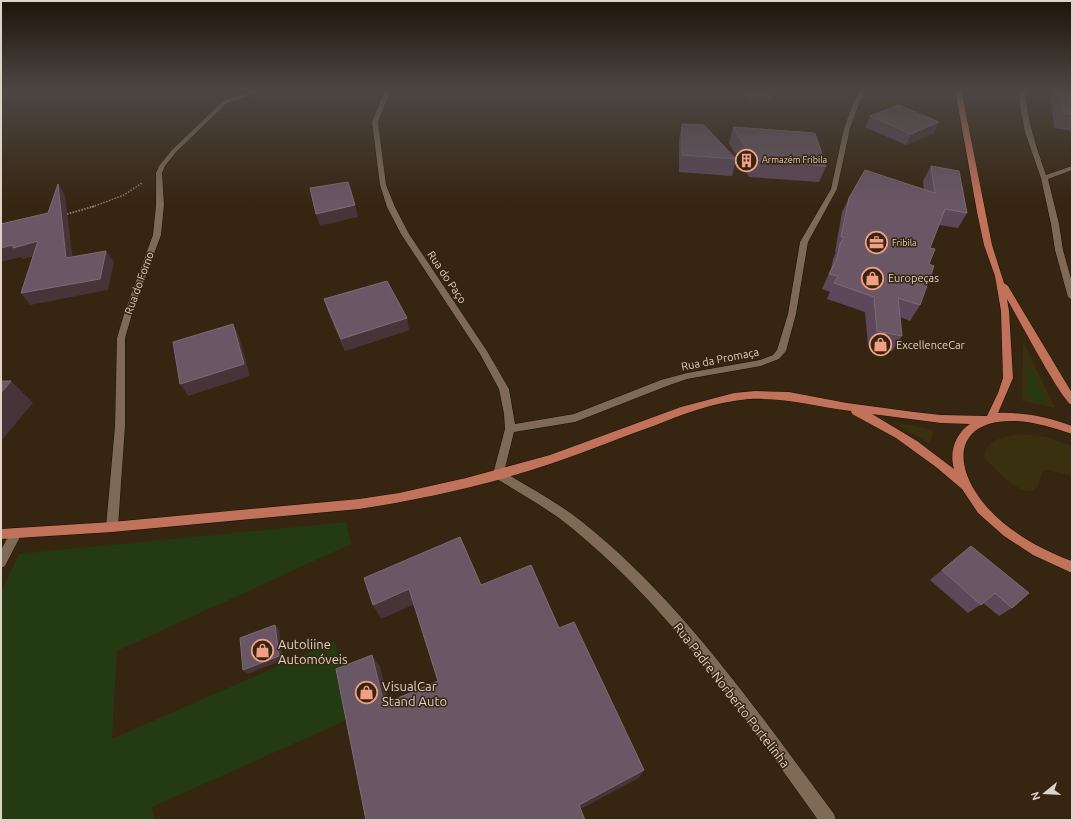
<svg xmlns="http://www.w3.org/2000/svg" width="1073" height="821" font-family="Ubuntu,sans-serif">
	<style>
		.green { fill: #243a12 }
		.sand { fill: #38300f; fill-rule: evenodd }
		.lines { fill: none; stroke-linecap: round; stroke-linejoin: round }
		.street-casing { stroke: #1d0d00; stroke-width: 1 }
		.primary-casing { stroke: #1d0d00; stroke-width: 1 }
		.path-far1 { stroke: #8d7f6f; stroke-width: 1.5; stroke-dasharray: 1.5 1.5; stroke-linecap: butt }
		.path { stroke: #8d7f6f; stroke-width: 2; stroke-dasharray: 1.5 1.5; stroke-linecap: butt }
		.street { fill: #7e6a55; fill-rule: evenodd }
		.primary { fill: #c0725a; fill-rule: evenodd }
		.wall { fill: #5b485a }
		.shaded-wall { fill: #463438 }
		.building { fill: #695766; stroke: #7b6b75 }
		.labels { text-anchor: middle; dominant-baseline: central; stroke-width: 3; stroke-linejoin: round; paint-order: stroke }
		.far-poi-label { font-size: 9px; fill: #ded3c7; stroke: #362511; text-anchor: start }
		.street-label { font-size: 11px; fill: #ded3c7; stroke: #362511 }
		.poi-label { font-size: 11px; fill: #ded3c7; stroke: #362511; text-anchor: start }
		.near-poi-label { font-size: 13px; fill: #ded3c7; stroke: #362511; text-anchor: start }
		.near-street-label { font-size: 13px; fill: #ded3c7; stroke: #362511 }
	</style>
	<rect width="100%" height="100%" fill="#362511"/>
	<g class="green">
		<path d="M1028,364L1047,402L1028,398Z"/>
		<path d="M346,522L351,544L117,651L112,739L335,641L349,719L152,807L154,820H1V592L19,554Z"/>
	</g>
	<g class="sand">
		<path d="M1023,341L1055,408L1022,401ZM1028,365H1029L1046,402L1028,398Z"/>
		<path d="M890,421L934,430L930,444Z"/>
		<path d="M1024,434L1046,437L1072,446V476L1049,470L1043,471C1039,476 1040,487 1034,490C1021,498 992,466 984,458C985,438 1009,435 1024,434Z"/>
	</g>
	<g class="lines">
		<defs>
			<g id="street">
				<path d="M255,89H261L253,94L227,103L176,152L165,166L162,173L164,205L161,235L133,311L125,338V426L118,527L116,531L112,532L108,531L106,527L115,426L117,338L125,311L153,235L156,205V173L159,166L172,150L223,101Z"/>
				<path d="M385,89H391L378,122L386,185L395,207L409,234L487,351L509,389L515,424L574,414L661,380L687,373L760,360L773,355L777,350L788,314L800,242L831,189L844,128L854,101L861,89H867L860,101L850,128L837,189L808,242L796,314L786,351L779,359L761,366L687,379L667,386L575,422L514,432L504,472C530,488 557,502 581,521C683,602 757,711 834,814L836,820H818C744,717 672,610 573,529C549,509 521,494 494,477L493,474L505,429L504,414L499,389L480,354L401,234L387,207L380,185L372,122Z"/>
				<path d="M1019,89H1025C1027,120 1036,146 1046,175L1072,166V170L1048,179L1059,224L1063,250L1072,282V300L1068,297L1055,250L1051,224L1041,178L1025,132L1020,107Z"/>
				<path d="M16,528L20,529L22,533L5,566L1,568V550L12,529Z"/>
			</g>
			<path id="primary" d="M955,89H961L992,245L1004,283L1008,286L1072,393V405C1062,402 1016,314 1007,299L1009,311L1013,378L998,413C1024,412 1048,417 1072,426V434C1053,428 1033,421 1013,421C965,420 951,452 975,491C995,524 1036,548 1072,561V573L1033,555L1004,536L978,513L962,489L936,467L896,438L852,414L851,411C812,406 774,394 734,401C707,405 681,415 656,425C622,437 588,451 553,463C491,484 424,499 359,509L112,532L1,539V529L112,522L359,499L399,493L466,478L550,455L681,407L734,393L755,391L789,392L847,403L914,412L941,415L987,416L998,393L1003,378L1001,311L995,276L984,245L977,212ZM872,414L941,423L970,424C955,434 949,452 954,469L917,441Z"/>
		</defs>
		<use href="#street" class="street-casing"/>
		<use href="#primary" class="primary-casing"/>
		<path class="path-far1" d="M92,207L124,195L142,183"/>
		<path class="path" d="M64,215L95,206"/>
		<use href="#street" class="street"/>
		<use href="#primary" class="primary"/>
	</g>
	<g class="wall">
		<path d="M738,89H776L773,99L747,100Z"/>
		<path d="M1050,89H1072V131L1054,128Z"/>
		<path d="M870,116L934,133L906,145L865,127Z"/>
		<path d="M682,124L736,159L732,176L679,172V140Z"/>
		<path d="M733,127L826,166L819,182L749,177L729,143Z"/>
		<path d="M931,166L967,213L958,228L939,225L930,248L929,264L920,305L910,321L900,317L902,336L892,351L868,346L865,312L827,299L830,292L822,289L831,269L833,259L836,252H835L842,212L849,198L924,190L923,181Z"/>
		<path d="M324,299L409,330L345,351L328,311Z"/>
		<path d="M971,546L1012,608L999,616L983,603L968,613L930,580Z"/>
	</g>
	<g class="shaded-wall">
		<path d="M939,122L934,133L906,145L911,134Z"/>
		<path d="M58,184L65,195L74,269L66,258Z"/>
		<path d="M355,205L358,217L320,226L316,214Z"/>
		<path d="M38,241L47,253L23,259L21,257L1,262V248L13,245Z"/>
		<path d="M106,251L114,262L108,290L30,305L21,293Z"/>
		<path d="M407,318L409,330L345,351L341,339Z"/>
		<path d="M233,324L239,336L250,376L188,396L180,384Z"/>
		<path d="M11,381L33,403L1,441V393Z"/>
		<path d="M409,589L415,604L381,619L373,605Z"/>
		<path d="M275,625L279,629L283,660L248,674L243,670Z"/>
		<path d="M372,655L380,667L392,715L384,704Z"/>
		<path d="M644,770L639,778L577,811L579,805Z"/>
	</g>
	<g class="building">
		<path d="M748,89H776L749,90Z"/>
		<path d="M1060,89H1072V115L1063,113Z"/>
		<path d="M899,105L939,122L911,134L870,116Z"/>
		<path d="M682,124L704,125L736,159L682,155Z"/>
		<path d="M733,127L815,133L826,166L753,160Z"/>
		<path d="M931,166L959,171L967,213L945,209L930,248L935,249L929,264L934,266L920,305L898,298L902,336L877,331L874,297L834,283L838,276L829,274L837,258L840,244L844,237H841L849,198L865,170L935,193Z"/>
		<path d="M348,182L355,205L316,214L310,188Z"/>
		<path d="M58,184L66,258L106,251L100,279L21,293L38,241L13,248V245L1,248V224L48,213Z"/>
		<path d="M387,281L407,318L341,339L324,299Z"/>
		<path d="M233,324L244,364L180,384L173,342Z"/>
		<path d="M1,381H11L1,393Z"/>
		<path d="M460,537L481,585L531,565L559,628L574,622L644,770L579,805L585,820H366L336,669L372,655L384,704L438,681L409,589L373,605L364,578Z"/>
		<path d="M971,546L1029,593L1012,608L995,593L981,605L942,570Z"/>
		<path d="M275,625L279,656L243,670L240,638Z"/>
	</g>
	<linearGradient id="sky" x2="0" y2="1"><stop stop-color="#1e1409"/><stop offset="0.44" stop-color="#4c4643"/><stop offset="1" stop-color="#4c4643" stop-opacity="0"/></linearGradient>
	<rect width="1073" height="204" fill="url(#sky)"/>
	<defs>
		<symbol id="building-ring" viewBox="-11 -11 22 22"><circle r="9.5" fill="#362511" stroke="#f39f86" stroke-width="1.5"/><path d="M-4-6H4V6H1V3H-1V6H-4ZM-2.5-4.3h1.7v1.8h-1.7ZM.8-4.3h1.7v1.8H.8ZM-2.5-1h1.7V.8h-1.7ZM.8-1h1.7V.8H.8Z" fill="#f39f86"/></symbol>
		<symbol id="office-ring" viewBox="-11 -11 22 22"><circle r="9.5" fill="#362511" stroke="#f39f86" stroke-width="1.5"/><path d="M-6-3h4V-5.5h4V-3h4V5H-6ZM-1-4.5V-3h2v-1.5ZM-6 0V1H6V0Z" fill="#f39f86"/></symbol>
		<symbol id="shop-ring" viewBox="-11 -11 22 22"><circle r="9.5" fill="#362511" stroke="#f39f86" stroke-width="1.5"/><path d="M-5-2.5h2.3a2.7 3.5 0 0 1 5.4 0H5L5.5 6h-11ZM-1.5-2.5h3a1.5 2.3 0 0 0-3 0Z" fill="#f39f86"/></symbol>
	</defs>
	<g fill-rule="evenodd">
		<use href="#building-ring" x="734" y="148" width="25" height="25"/>
		<use href="#office-ring" x="864" y="230" width="25" height="25"/>
		<use href="#shop-ring" x="860" y="266" width="25" height="25"/>
		<use href="#shop-ring" x="868" y="332" width="25" height="25"/>
		<use href="#shop-ring" x="250" y="638" width="25" height="25"/>
		<use href="#shop-ring" x="354" y="680" width="25" height="25"/>
	</g>
	<g class="labels">
		<g class="far-poi-label">
			<text x="762" y="160">Armazém Fribila</text>
			<text x="892" y="243">Fribila</text>
		</g>
		<g class="street-label">
			<text transform="translate(447 277) rotate(56)">Rua do Paço</text>
			<text transform="translate(139 283) rotate(-70)">Rua do Forno</text>
			<text transform="translate(720 359) rotate(-11)">Rua da Promaça</text>
		</g>
		<g class="poi-label">
			<text x="888" y="278">Europeças</text>
			<text x="896" y="345">ExcellenceCar</text>
		</g>
		<g class="near-poi-label">
			<text x="278" y="644">Autoliine<tspan x="278" dy="15">Automóveis</tspan></text>
			<text x="382" y="686">VisualCar<tspan x="382" dy="15">Stand Auto</tspan></text>
		</g>
		<g class="near-street-label">
			<text transform="translate(732 695) rotate(52)">Rua Padre Norberto Portelinha</text>
		</g>
	</g>
	<rect width="1073" height="821" fill="none" stroke="#ded3c7" stroke-width="4"/>
	<g transform="translate(1045 793) rotate(252)" stroke="#362511" stroke-width="3" paint-order="stroke">
	<path d="M0-3L7 15L0 10L-7 15Z" fill="#ded3c7"/>
	<text y="-6" font-size="11" font-weight="bold" text-anchor="middle" fill="#ded3c7">N</text>
	</g>
</svg>
